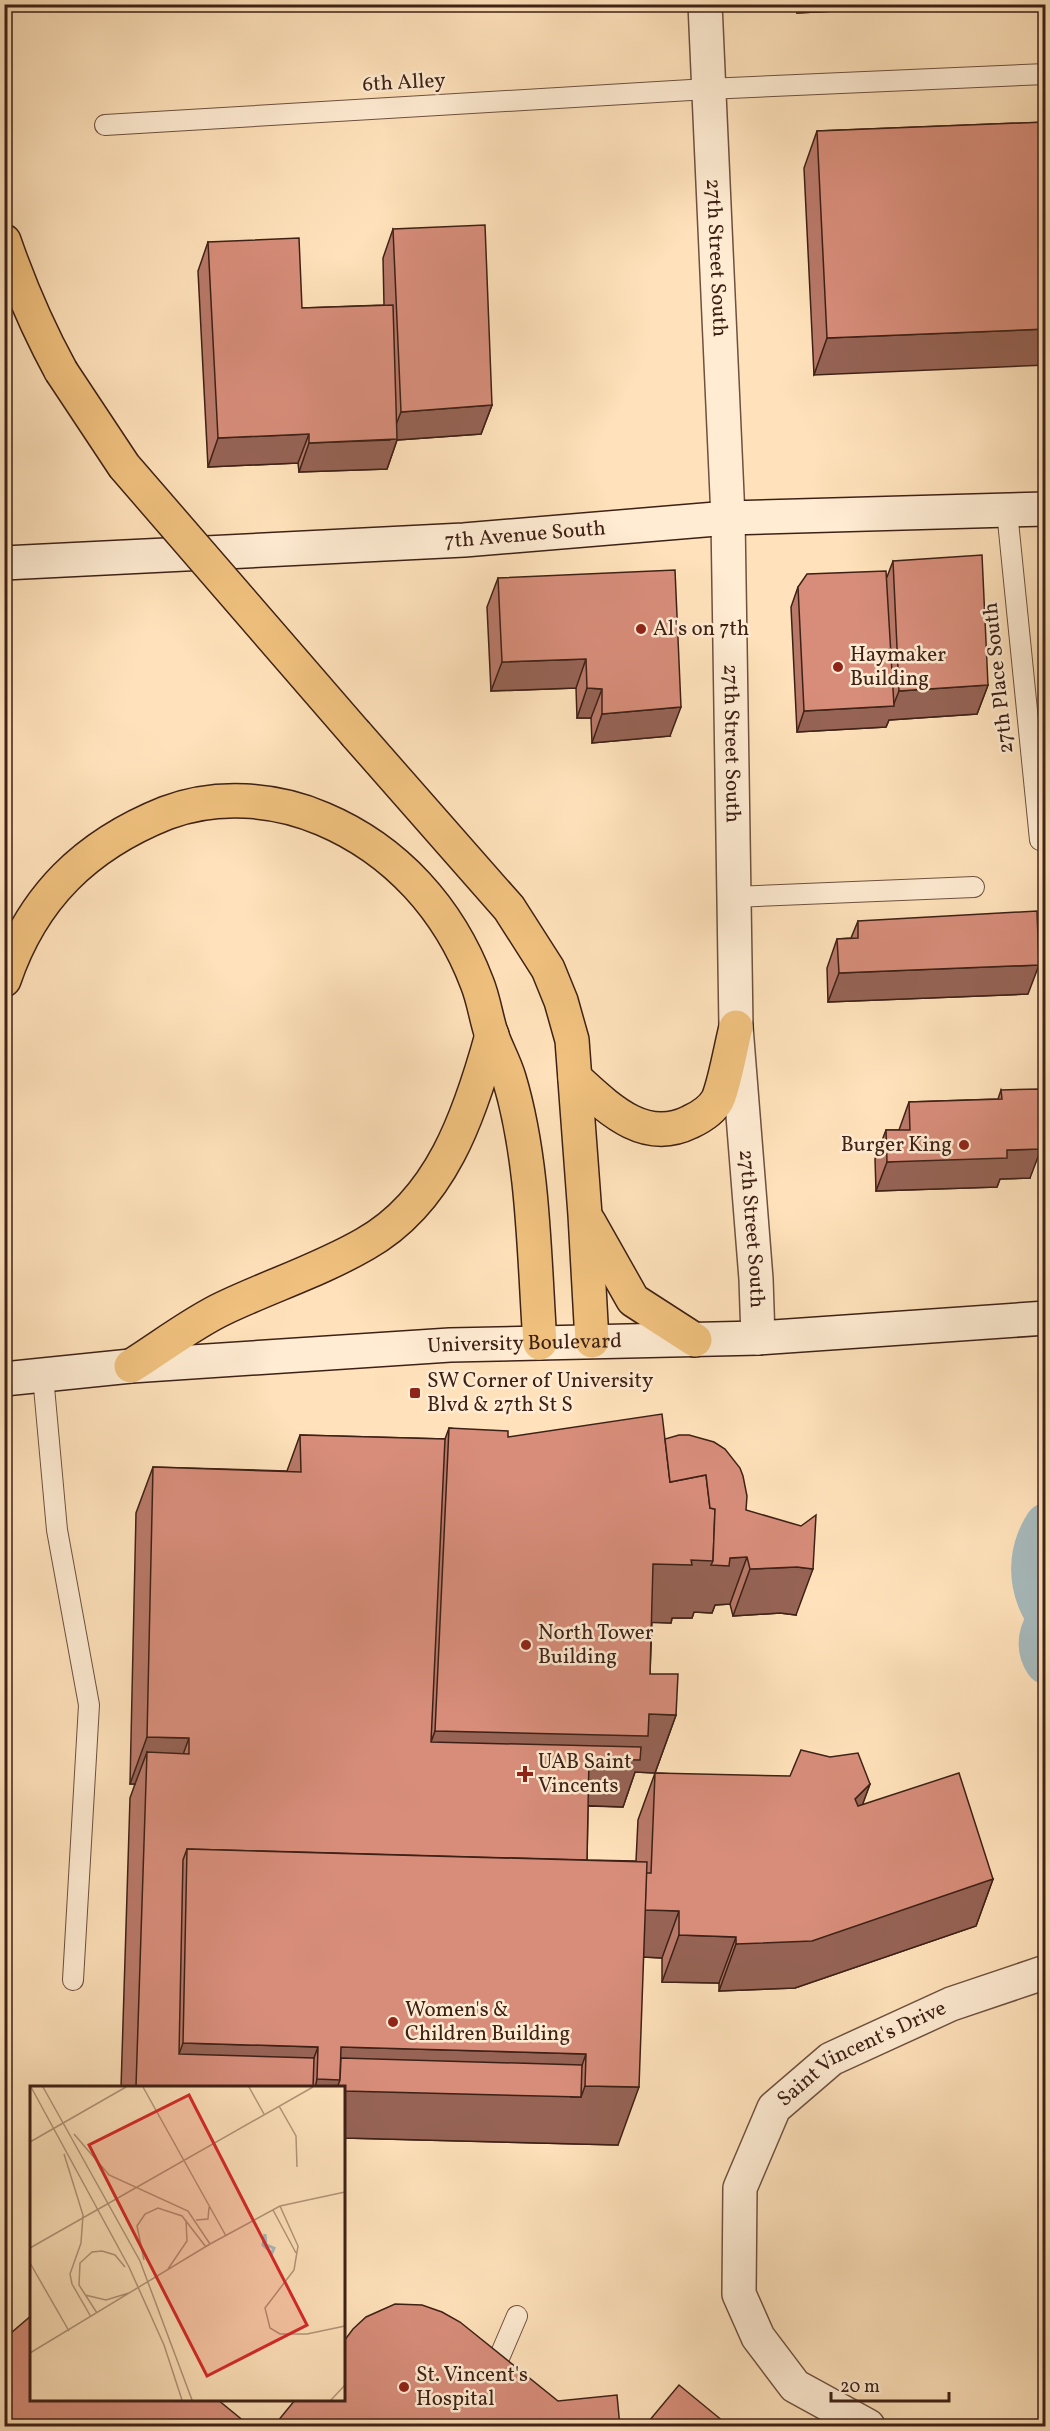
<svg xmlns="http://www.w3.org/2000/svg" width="1050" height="2431" font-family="Vollkorn,serif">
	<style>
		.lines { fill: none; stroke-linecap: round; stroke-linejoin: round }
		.canal { stroke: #a7babc; stroke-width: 42 }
		.lane-casing { stroke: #6e513f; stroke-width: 22 }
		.street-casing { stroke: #6e513f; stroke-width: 36 }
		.secondary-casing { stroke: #3e2116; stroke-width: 36 }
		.highway-casing { stroke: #3e2116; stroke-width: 36 }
		.lane { stroke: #ffecd3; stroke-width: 20 }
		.street { stroke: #ffecd3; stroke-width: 33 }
		.secondary { stroke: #ffecd3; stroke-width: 33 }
		.highway { stroke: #f0c17e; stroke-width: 33 }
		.highway-bridge-casing { stroke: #3e2116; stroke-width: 36; stroke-linecap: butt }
		.highway-bridge { stroke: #f0c17e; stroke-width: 33 }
		.wall { fill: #b97969; stroke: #3e2116; stroke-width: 1.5; fill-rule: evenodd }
		.shaded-wall { fill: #966355; stroke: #3e2116; stroke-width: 1.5 }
		.building { fill: #d78d7a; stroke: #3e2116; stroke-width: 1.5 }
		.poi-dot { fill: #8f2418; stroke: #ffecd3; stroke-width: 2 }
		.labels { text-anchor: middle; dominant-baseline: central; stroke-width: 5; stroke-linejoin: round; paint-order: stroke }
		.street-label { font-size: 21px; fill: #3e2116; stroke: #ffecd3 }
		.poi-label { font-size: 21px; fill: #3e2116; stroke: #ffecd3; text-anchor: start }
		.inset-river { fill: none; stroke: #a7babc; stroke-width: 3 }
		.inset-road { fill: none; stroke: #b29579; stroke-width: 1.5 }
		.view { fill: #d62828; fill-opacity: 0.15; stroke: #d62828; stroke-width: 3 }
		.inset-edge { fill: none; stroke: #3e2116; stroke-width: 3 }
	</style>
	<rect width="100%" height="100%" fill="#ffe2bb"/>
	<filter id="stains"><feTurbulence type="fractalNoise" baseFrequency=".00333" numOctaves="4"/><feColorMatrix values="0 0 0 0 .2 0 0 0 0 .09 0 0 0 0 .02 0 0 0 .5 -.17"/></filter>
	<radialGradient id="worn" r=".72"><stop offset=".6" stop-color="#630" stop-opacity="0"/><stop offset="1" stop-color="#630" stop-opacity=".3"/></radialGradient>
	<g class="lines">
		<g class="canal">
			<path d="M1046,1524C1027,1553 1028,1586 1046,1615"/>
			<path d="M1046,1623C1038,1636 1037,1650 1046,1663"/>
		</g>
		<defs>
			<g id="lane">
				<path d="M105,125L707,89L1046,74"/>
				<path d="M1007,511L1040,840"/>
				<path d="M734,897L974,887"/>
				<path d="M43,1376L57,1530L89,1705L73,1980"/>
				<path d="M490,2379L517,2316"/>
			</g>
			<g id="street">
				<path id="s1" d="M705,4L728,518L736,1027L756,1279L758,1338"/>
				<path id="s2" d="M868,2426L795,2386L758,2337L739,2294L740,2188L774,2108L831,2059L951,2004L1046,1972"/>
			</g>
			<g id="secondary">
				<path id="s3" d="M4,563L464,540L728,518L1046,509"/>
				<path id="s4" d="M4,1379L131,1366L450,1345L758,1338L1046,1318"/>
			</g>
			<g id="highway">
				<path d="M4,241C20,287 38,329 61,371"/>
				<path d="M356,734L509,908L548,969L561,1001L572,1040L585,1215L592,1341"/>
				<path d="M4,980C32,897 86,845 166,813C216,794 275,798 323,819C396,850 449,909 477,983C484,1000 486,1019 492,1036C497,1050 505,1064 509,1078C534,1161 534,1257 540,1343"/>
				<path d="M575,1078C608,1108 644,1145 690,1122C701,1117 712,1110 718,1099C725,1082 731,1047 736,1027"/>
				<path d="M589,1222L633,1300L695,1340"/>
				<path d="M131,1366C160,1348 192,1323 224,1308C270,1286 320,1270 365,1244C441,1201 470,1115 492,1035"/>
			</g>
		</defs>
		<use href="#lane" class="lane-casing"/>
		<use href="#street" class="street-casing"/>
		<use href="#secondary" class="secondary-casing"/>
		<use href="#highway" class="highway-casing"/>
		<use href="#lane" class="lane"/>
		<use href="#street" class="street"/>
		<use href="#secondary" class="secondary"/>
		<use href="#highway" class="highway"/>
		<defs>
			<path id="highway-bridge" d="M61,371L124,466L356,734"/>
		</defs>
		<use href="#highway-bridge" class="highway-bridge-casing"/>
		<use href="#highway-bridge" class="highway-bridge"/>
	</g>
	<g class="wall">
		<path d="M797,4H973L797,13Z"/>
		<path d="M1046,122L814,375L804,168L817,131Z"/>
		<path d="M393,229L492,405L481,434L397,440L387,469L299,472L298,463L208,467L198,271L208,242L302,308L384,305L383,258Z"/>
		<path d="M893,561L988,685L977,714L889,720L886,727L797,732L791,607L798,587L887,577Z"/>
		<path d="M498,578L670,736L592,743L591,718H577L576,688L491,691L487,607Z"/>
		<path d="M858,921L1028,994L828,1002L827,968L837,939L851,938Z"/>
		<path d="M1001,1090L1030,1178L1000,1179L997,1187L876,1191L875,1159L886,1130H899L909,1102L998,1099Z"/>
		<path d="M449,1428L508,1437L665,1439L746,1510L796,1615L780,1613L733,1616L730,1604L715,1605L712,1613L694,1612L692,1618H672L671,1623L652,1622L650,1674L676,1715L655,1773L870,1784L862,1805L993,1879L976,1926L795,1988L719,1991V1983L662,1982V1958L643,1957L618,2145L344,2138V2088H121L130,1798L135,1784H130L136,1513L153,1467L287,1471L300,1435L445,1439ZM635,1772L655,1773L638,1820L636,1861L587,1860L588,1806L623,1807Z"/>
		<path d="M4,2347L251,2427H4Z"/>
	</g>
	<g class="shaded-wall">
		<path d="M800,4H973L797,13Z"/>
		<path d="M1046,329V365L814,375L827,338Z"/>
		<path d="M492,405L481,434L397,440L387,469L299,472L309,443L390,440L401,412Z"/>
		<path d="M309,434L298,463L208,467L218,438Z"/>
		<path d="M586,659L576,688L491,691L502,662Z"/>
		<path d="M988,685L977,714L889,720L886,727L797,732L804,711L893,706L899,691Z"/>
		<path d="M587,688L602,689L591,718H577Z"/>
		<path d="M681,707L670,736L592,743L602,714Z"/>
		<path d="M1039,965L1028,994L828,1002L839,973Z"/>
		<path d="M1041,1149L1030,1178L1000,1179L997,1187L876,1191L887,1162L1007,1150Z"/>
		<path d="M706,1520L730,1558L747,1557L730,1604L715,1605L712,1613L694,1612L692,1618H672L671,1623L632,1622L653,1564Z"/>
		<path d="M797,1567L813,1569L796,1615L780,1613L733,1616L750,1569Z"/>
		<path d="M649,1714L676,1715L655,1773L635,1772L623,1807L572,1805L414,1789L435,1731Z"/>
		<path d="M147,1737L189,1738L172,1785L147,1752L135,1784H130Z"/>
		<path d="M870,1784L853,1831L855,1799Z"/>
		<path d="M993,1879L976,1926L795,1988L719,1991L736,1944Z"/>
		<path d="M641,1909L679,1911L662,1958L624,1956Z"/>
		<path d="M679,1935L736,1937L719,1983L662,1982Z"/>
		<path d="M183,2043L318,2047L303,2088H136V2086L167,2087Z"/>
		<path d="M341,2047L586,2054L571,2097H581L585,2086L639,2087L618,2145L344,2138V2088H315L317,2079Z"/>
	</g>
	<g class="building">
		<path d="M1046,122V329L827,338L817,131Z"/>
		<path d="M485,225L492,405L401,412L393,229Z"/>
		<path d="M299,238L302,308L393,305L397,439L309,443V434L218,438L208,242Z"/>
		<path d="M982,555L988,685L899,691L893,561Z"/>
		<path d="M675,570L681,707L602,714V689L587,688L586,659L502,662L498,578Z"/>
		<path d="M886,571L894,706L804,711L798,587L807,574Z"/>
		<path d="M1037,911L1039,965L839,973L837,939L858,938V921Z"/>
		<path d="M1039,1089L1041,1149L1007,1150V1158L887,1162L886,1130H910L909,1102L1002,1099L1001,1090Z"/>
		<path d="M662,1414L670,1482L706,1475L710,1508L715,1509L713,1561L691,1560L692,1565L653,1564L650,1674H678L676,1715L649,1714L648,1736H645L435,1731L449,1428L508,1431V1437Z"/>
		<path d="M300,1435L445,1439L431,1742L641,1747L640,1760L589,1759L587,1860L187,1849L183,1860L179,2054L314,2058L313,2088H192L136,2086L147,1752L189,1754V1738L147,1737L153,1467L301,1472Z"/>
		<path d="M679,1435H689L714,1442L725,1449L740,1468L743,1476L747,1496L746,1510L801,1526L816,1515L813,1569L797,1567L750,1569L747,1557L730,1558L729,1566L711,1565L713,1561L715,1509L710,1508L706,1475L670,1482L665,1439Z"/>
		<path d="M801,1750L830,1757L858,1753L870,1784L855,1799L858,1806L959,1773L993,1879L812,1941L736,1944V1937L679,1935V1911L645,1910L646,1873H651L655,1773L790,1776Z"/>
		<path d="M187,1849L647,1862L639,2087L585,2086L586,2054L341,2047L340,2080L317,2079L318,2047L183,2043Z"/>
		<path d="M341,2058L582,2065L581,2097L344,2091V2088H337L340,2080Z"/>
		<path d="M395,2304L422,2305L442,2312L460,2322L558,2401L617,2395L620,2427H273L295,2400H344V2341L353,2329L366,2317Z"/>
		<path d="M32,2315V2400H218L251,2427H11L4,2418V2347L11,2333Z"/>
		<path d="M679,2385L729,2426V2427H644Z"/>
	</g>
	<g class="poi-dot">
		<circle cx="641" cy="629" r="6"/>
		<circle cx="838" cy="667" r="6"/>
		<circle cx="964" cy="1145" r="6"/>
		<rect x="409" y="1387" width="12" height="12" rx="3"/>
		<circle cx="526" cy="1645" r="6"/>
		<path d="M522 1765h6v6h6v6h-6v6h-6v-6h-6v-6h6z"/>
		<circle cx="393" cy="2022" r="6"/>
		<circle cx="404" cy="2387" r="6"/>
	</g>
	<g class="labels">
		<g class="street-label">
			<text transform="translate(404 83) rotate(-3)">6th Alley</text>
			<text stroke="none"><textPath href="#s1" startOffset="254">27th Street South</textPath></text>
			<text stroke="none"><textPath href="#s3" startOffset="522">7th Avenue South</textPath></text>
			<text transform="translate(999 678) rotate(-96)">27th Place South</text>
			<text stroke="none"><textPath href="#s1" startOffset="740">27th Street South</textPath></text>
			<text stroke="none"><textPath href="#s1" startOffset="1226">27th Street South</textPath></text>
			<text stroke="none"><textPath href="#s4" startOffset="522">University Boulevard</textPath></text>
			<text stroke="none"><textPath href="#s2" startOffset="489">Saint Vincent's Drive</textPath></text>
		</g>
		<g class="poi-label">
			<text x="653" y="629">Al's on 7th</text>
			<text x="850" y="655">Haymaker<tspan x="850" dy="24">Building</tspan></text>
			<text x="952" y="1145" text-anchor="end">Burger King</text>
			<text x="427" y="1381">SW Corner of University<tspan x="427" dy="24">Blvd &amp; 27th St S</tspan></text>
			<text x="538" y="1633">North Tower<tspan x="538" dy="24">Building</tspan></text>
			<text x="538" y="1762">UAB Saint<tspan x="538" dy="24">Vincents</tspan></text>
			<text x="405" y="2010">Women's &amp;<tspan x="405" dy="24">Children Building</tspan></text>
			<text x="416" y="2375">St. Vincent's<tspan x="416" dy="24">Hospital</tspan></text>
		</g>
	</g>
	<g transform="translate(30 2086)">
		<rect width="315" height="315" fill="#ffe2bb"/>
		<path class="inset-river" d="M235,148L233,159L242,167L244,162L236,159L235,149"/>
		<path class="inset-road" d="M1,1L99,181L134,259L152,314M13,1L110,175L162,314M113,1L196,150M219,1L234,28M249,20L266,50L267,81M44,48L79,89L158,125L180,158M0,56L96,1M34,68L53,129L51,157L40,188L42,198L61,231M250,120L268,160L264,184L235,222L240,242L250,248H277L315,240M243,124L266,167M166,134L178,133L179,121M180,158L250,120L315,106M0,162L283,1M114,174L107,140L115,128L128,122L152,130L176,161M0,177L39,245M138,183L157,155L156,134M55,209L76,214L99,207M67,227L49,199L50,177L62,166L72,165L85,169L95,181M0,267L180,158M301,314L315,299"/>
		<path class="view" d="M159,9L277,239L177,290L59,59Z"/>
		<rect width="315" height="315" class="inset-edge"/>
	</g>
	<rect width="1050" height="2431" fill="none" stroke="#ffe2bb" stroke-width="24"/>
	<rect x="6" y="6" width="1038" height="2419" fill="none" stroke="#3e2116" stroke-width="3"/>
	<rect x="12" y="12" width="1026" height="2407" fill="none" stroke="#3e2116" stroke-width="1.5"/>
	<path d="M831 2392v9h118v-9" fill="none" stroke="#3e2116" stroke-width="3"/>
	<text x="840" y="2392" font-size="18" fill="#3e2116" stroke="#ffecd3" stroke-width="4.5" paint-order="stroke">20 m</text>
	<rect width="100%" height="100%" filter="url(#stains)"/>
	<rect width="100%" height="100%" fill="url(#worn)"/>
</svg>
